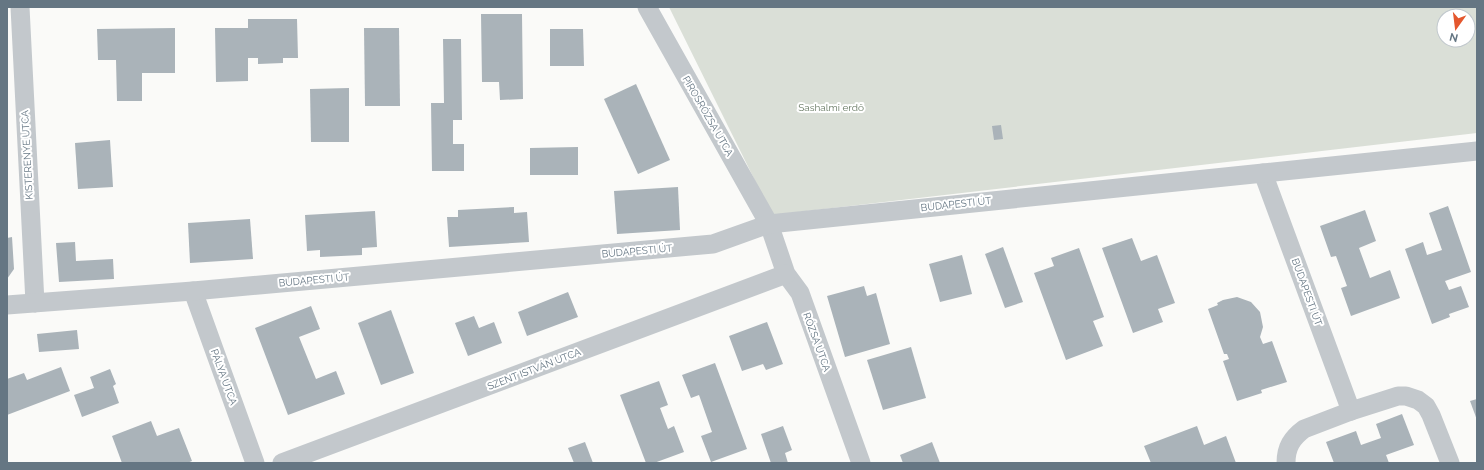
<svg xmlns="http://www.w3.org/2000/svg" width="1484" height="470" font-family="Raleway,sans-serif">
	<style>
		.green { fill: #dadfd7; fill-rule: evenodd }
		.building { fill: #aab3b9 }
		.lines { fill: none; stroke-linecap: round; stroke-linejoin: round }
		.minor { stroke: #c3c8cc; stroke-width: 19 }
		.labels { text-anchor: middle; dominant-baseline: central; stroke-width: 4; stroke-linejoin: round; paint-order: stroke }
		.park-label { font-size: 10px; fill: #687a64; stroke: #fff }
		.street-label { font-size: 10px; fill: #657683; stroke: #fff }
	</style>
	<rect width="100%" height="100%" fill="#fafaf8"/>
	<path class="green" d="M669,7H1477V133L772,215ZM1444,16H1468V40H1444Z"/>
	<g class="building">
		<path d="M481,14H522L523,99L500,100L499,82H482Z"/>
		<path d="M248,19H297L298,58H283V63L258,64V58H248V81L216,82L215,28H248Z"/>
		<path d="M175,28V73H142V101H117L116,60H98L97,29Z"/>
		<path d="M364,28H399L400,106H365Z"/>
		<path d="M550,29H583L584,66H550Z"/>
		<path d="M443,39H461L462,120H453V144H464V171H432L431,103H444Z"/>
		<path d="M636,84L670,160L638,174L604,99Z"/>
		<path d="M349,88V142H311L310,89Z"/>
		<path d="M1001,125L1003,139L994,140L992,126Z"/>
		<path d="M110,140L113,187L78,189L75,143Z"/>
		<path d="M578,147V175H530V148Z"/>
		<path d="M678,187L680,230L617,234L614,191Z"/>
		<path d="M1448,206L1471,272L1445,281L1449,290L1461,286L1469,307L1449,314L1450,317L1432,324L1405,249L1423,242L1427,255L1442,250L1429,213Z"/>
		<path d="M514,207V213L527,212L529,242L449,247L447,217H458V210Z"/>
		<path d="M1365,210L1376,241L1359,248L1370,278L1390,270L1400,298L1351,316L1341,288L1347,286L1336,256L1331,257L1320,226Z"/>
		<path d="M375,211L377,247L362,248V255L320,257V250L307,251L305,215Z"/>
		<path d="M250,219L253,259L190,263L188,223Z"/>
		<path d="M12,237L14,269L7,279V238Z"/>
		<path d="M1132,238L1141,261L1157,255L1175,303L1158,309L1163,322L1133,333L1102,248Z"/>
		<path d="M75,242L76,261L113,259L114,279L59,282L56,243Z"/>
		<path d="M1003,247L1023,302L1005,308L985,254Z"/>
		<path d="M1079,248L1104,317L1093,321L1103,346L1066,360L1034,273L1054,266L1051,258Z"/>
		<path d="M962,255L972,294L940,302L929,264Z"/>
		<path d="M864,286L867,296L876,293L890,344L845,357L827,296Z"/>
		<path d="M568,292L578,317L527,336L518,312Z"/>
		<path d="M1237,297L1251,302L1260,312L1263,327L1260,337L1263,344L1272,341L1287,382L1261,390L1262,393L1237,401L1223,361L1229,359L1227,354H1224L1208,309L1218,305L1217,303L1223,300Z"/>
		<path d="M311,306L320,329L299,337L316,379L336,371L345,394L288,415L255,328Z"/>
		<path d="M391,310L414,373L381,385L358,323Z"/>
		<path d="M474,316L479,328L494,322L502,343L468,356L455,323Z"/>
		<path d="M767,322L783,364L766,370L763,364L742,371L729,336Z"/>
		<path d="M77,330L79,349L39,352L37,334Z"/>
		<path d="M911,347L926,398L883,410L867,360Z"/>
		<path d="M715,363L747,449L711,462L701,436L712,432L699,395L691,398L682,375Z"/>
		<path d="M61,367L70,391L7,415V379L24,373L27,380Z"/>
		<path d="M110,369L116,384L113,386L119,403L82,417L74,395L94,388L90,377Z"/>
		<path d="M659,381L668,405L660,408L668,429L674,426L684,452L654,463H646L620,395Z"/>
		<path d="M1477,399V420L1470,401Z"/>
		<path d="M1402,414L1414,445L1386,455L1389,463H1334L1326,442L1356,431L1361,445L1381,438L1376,424Z"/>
		<path d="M151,421L157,436L179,428L192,461L187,463H122L112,436Z"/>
		<path d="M783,426L792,450L785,453L788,463H771L761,434Z"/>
		<path d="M1197,426L1204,445L1226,436L1236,463H1151L1144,446Z"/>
		<path d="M585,442L593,463H574L568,448Z"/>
		<path d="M932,442L940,463H903L900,455Z"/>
	</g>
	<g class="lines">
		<g class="minor">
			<path d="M20,7L35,303"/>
			<path d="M647,7L769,224L786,274L800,293L861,463"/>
			<path d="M1263,173L1351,411"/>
			<path d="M193,291L255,463"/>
			<path d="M7,305L193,291L713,244L769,224L1477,151"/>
			<path d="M282,463L786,274"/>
			<path d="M1286,463C1286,447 1292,438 1304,429L1351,411L1398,396H1406L1418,400L1426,406L1431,415L1450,463"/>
		</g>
	</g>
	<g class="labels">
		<g class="park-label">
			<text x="831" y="107">Sashalmi erdő</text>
		</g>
		<g class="street-label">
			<text transform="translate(708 116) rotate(60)">PIROSRÓZSA UTCA</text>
			<text transform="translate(27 155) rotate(-93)">KISTERENYE UTCA</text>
			<text transform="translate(956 204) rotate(-6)">BUDAPESTI ÚT</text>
			<text transform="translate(637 251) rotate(-5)">BUDAPESTI ÚT</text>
			<text transform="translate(314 280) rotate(-5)">BUDAPESTI ÚT</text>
			<text transform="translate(1307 292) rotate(70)">BUDAPESTI ÚT</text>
			<text transform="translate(817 342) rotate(70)">RÓZSA UTCA</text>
			<text transform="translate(534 369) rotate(-21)">SZENT ISTVÁN UTCA</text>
			<text transform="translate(224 377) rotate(70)">PÁLYA UTCA</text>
		</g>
	</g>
	<rect width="1484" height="470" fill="none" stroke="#657683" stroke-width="16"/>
	<g transform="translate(1456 28) rotate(194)"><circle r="19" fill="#ffffff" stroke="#c1c8cd"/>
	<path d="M0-3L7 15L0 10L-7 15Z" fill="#e4572e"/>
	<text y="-6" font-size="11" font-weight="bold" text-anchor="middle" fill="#657683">N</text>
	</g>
</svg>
